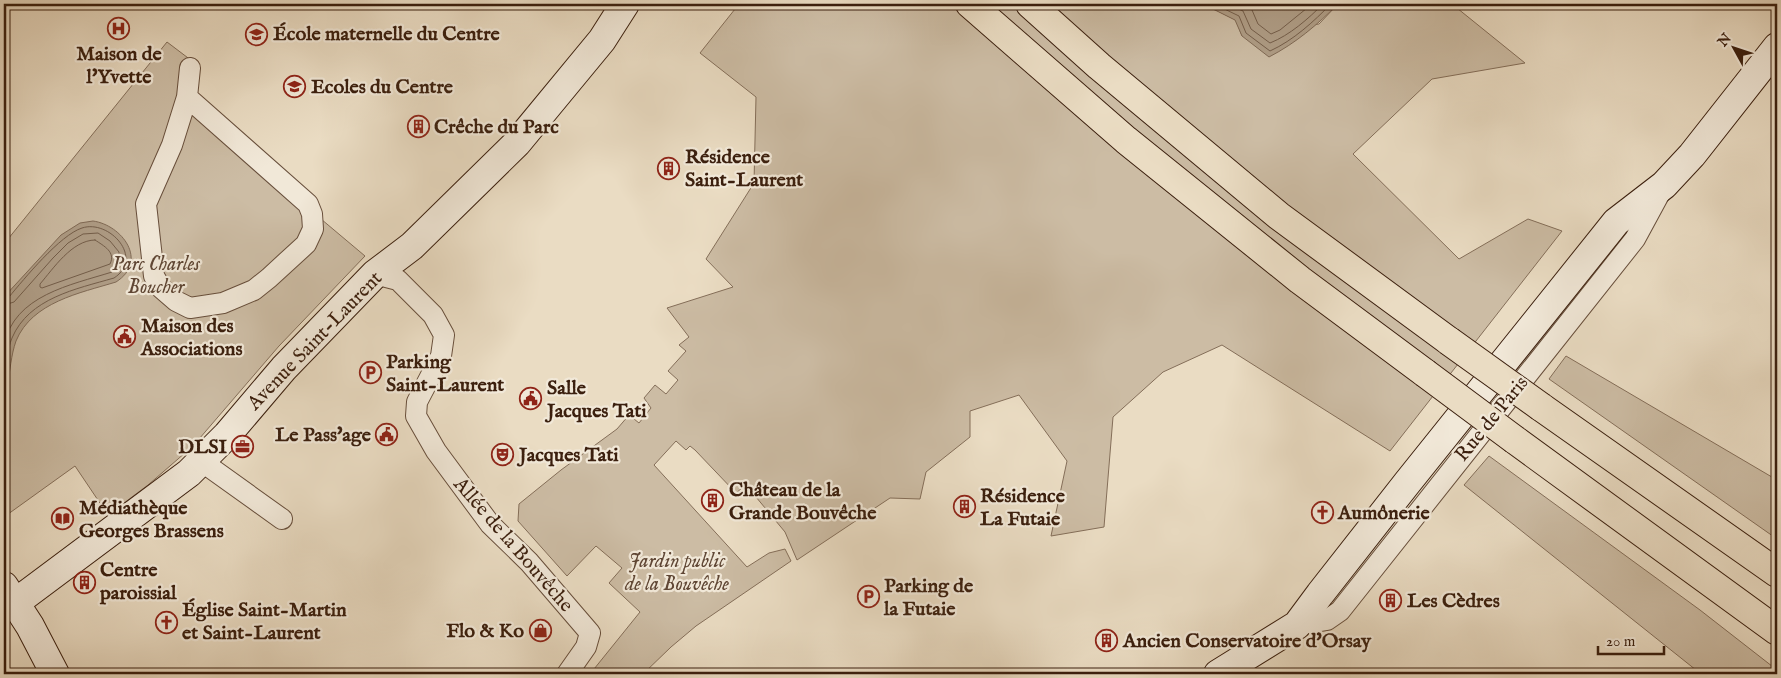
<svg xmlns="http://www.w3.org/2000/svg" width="1781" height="678" font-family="'IM FELL English',serif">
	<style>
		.green { fill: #ccbca4; stroke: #846e59 }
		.water { fill: #ae9c85; stroke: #806a55 }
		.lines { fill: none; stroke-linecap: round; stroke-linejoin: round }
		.shore { stroke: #745e4a; stroke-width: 1 }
		.street-casing { stroke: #674e3b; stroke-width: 22 }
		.secondary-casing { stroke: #3b1f0e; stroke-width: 30 }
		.highway-casing { stroke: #3b1f0e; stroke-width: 30 }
		.street { stroke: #f1e8d8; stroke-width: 20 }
		.secondary { stroke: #f1e8d8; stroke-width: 28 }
		.highway { stroke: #eadcc3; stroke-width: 28 }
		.highway-bridge-casing { stroke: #3b1f0e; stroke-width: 30; stroke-linecap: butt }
		.highway-bridge { stroke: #eadcc3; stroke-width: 28 }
		.labels { text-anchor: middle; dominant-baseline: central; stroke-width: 4.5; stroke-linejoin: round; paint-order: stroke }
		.poi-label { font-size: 20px; font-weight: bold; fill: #3b1f0e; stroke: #f1e8d8; text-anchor: start }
		.park-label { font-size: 20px; font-style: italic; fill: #5f4634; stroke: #f1e8d8 }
		.street-label { font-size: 20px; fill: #3b1f0e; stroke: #f1e8d8 }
	</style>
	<rect width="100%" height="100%" fill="#eadcc3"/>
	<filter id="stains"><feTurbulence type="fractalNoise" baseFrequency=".004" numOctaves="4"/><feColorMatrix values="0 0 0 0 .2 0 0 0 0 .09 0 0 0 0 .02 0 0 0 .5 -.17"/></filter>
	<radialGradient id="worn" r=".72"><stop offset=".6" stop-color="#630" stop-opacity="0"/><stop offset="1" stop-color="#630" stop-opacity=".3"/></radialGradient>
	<g class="green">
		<path d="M739,4H1203L1236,20L1242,36L1319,24L1338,4H1452L1525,63L1432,79L1353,154L1459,259L1528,219L1562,231L1390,451L1222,345L1163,372L1113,417L1104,527L1051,536L1067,461L1019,395L970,411V437L926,472L920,499L890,498L797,560L785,532L746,485L736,493L695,450L690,446L686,450L676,441L654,465L747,567L769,553L785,549L791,561L696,626L671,647L643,674H590L640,612L609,583L622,568L596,546L567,576L518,521L519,504L561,470L617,429L629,415L639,423L651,408L644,398L655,385L666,394L678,380L668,371L686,351L679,345L689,337L667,308L733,287L706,259L754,183L756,97L700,53Z"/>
		<path d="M167,42L200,67L177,98L365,256L279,346L193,446L148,485L108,515L75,466L4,517V244Z"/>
		<path d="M1566,356L1777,480V539L1549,379Z"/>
		<path d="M1489,456L1700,610L1777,670V674H1701L1464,485Z"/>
	</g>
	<g class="water">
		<path d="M1203,4H1338C1317,25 1296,43 1269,57L1242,36L1235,20Z"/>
		<path d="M93,221C122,225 149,261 116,282C80,293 32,302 16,341C11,355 10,372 7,387L4,392V297L61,235L80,223Z"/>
	</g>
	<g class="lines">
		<g class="shore">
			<path d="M1214,4L1239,16L1246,33L1270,51C1294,40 1313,22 1331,4"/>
			<path d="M1228,4L1243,11L1251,29L1270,43C1290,35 1308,19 1323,4"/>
			<path d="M1245,4L1252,10L1258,24L1271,34L1280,30L1312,4"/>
			<path d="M95,240C104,246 116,252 110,264L42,288L40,287V284C53,269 72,240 95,240Z"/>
			<path d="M4,299L9,297C24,279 60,235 82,228C109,219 145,258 114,278C76,289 29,298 12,338C7,350 6,364 4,376"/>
			<path d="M4,305L14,302L53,258L68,243L83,234L98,233L110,241L119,252V265L112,272C71,285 14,295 4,345"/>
		</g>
		<defs>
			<g id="street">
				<path d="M187,97L172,145L146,204L154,276L161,288L176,301L190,308L223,303L254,290L269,278L306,244L313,229L312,214L308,204L187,97L190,68"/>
				<path d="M375,274L398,280L433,315L444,335L441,356L417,402L416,416L436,451L490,524L529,562L590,633L586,647L567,674"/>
				<path d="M201,461L282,519"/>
				<path d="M1297,625L1327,620L1340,611L1635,239L1661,191"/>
			</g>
			<g id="secondary">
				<path d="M4,586L30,626L55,674"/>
				<path d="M15,603L189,473L227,435L284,368L375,274L412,246L517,143L602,40L625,4"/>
				<path d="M1218,674L1297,625L1320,594L1407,483L1616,222L1664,185L1692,155L1777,47"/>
			</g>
			<g id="highway">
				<path d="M970,4L1126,140L1300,280L1425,373"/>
				<path d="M1030,4L1099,66L1279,216L1449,341"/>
				<path d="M1541,407L1777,573"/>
				<path d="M1515,440L1777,631"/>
			</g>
		</defs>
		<use href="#street" class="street-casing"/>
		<use href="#secondary" class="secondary-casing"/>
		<use href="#highway" class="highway-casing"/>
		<use href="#street" class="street"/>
		<use href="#secondary" class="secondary"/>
		<use href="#highway" class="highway"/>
		<defs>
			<g id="highway-bridge">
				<path d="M1449,341L1541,407"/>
				<path d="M1425,373L1515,440"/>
			</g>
		</defs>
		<use href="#highway-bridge" class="highway-bridge-casing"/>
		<use href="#highway-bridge" class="highway-bridge"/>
	</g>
	<defs>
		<symbol id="hospital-ring" viewBox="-11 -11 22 22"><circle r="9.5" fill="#f1e8d8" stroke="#8f2418" stroke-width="1.5"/><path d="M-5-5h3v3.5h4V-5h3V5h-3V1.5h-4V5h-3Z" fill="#8f2418"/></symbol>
		<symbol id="school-ring" viewBox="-11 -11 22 22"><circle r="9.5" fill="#f1e8d8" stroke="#8f2418" stroke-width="1.5"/><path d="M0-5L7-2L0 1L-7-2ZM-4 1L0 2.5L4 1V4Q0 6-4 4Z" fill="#8f2418"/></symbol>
		<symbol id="building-ring" viewBox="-11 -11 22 22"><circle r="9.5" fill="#f1e8d8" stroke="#8f2418" stroke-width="1.5"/><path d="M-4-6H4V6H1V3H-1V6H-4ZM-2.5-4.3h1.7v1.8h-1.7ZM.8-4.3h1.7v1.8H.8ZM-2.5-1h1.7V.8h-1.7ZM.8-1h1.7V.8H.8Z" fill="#8f2418"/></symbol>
		<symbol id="civic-ring" viewBox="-11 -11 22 22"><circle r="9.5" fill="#f1e8d8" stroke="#8f2418" stroke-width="1.5"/><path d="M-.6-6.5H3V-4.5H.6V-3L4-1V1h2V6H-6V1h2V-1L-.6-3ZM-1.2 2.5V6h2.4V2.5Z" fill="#8f2418"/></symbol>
		<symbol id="parking-ring" viewBox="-11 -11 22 22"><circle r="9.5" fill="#f1e8d8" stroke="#8f2418" stroke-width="1.5"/><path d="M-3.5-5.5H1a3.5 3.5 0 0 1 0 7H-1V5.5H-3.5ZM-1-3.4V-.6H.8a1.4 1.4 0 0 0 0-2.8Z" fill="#8f2418"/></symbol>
		<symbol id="office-ring" viewBox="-11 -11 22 22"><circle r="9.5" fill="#f1e8d8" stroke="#8f2418" stroke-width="1.5"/><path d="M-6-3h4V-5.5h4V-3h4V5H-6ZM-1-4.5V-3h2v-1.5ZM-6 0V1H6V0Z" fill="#8f2418"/></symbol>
		<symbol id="theatre-ring" viewBox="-11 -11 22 22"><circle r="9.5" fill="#f1e8d8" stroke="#8f2418" stroke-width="1.5"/><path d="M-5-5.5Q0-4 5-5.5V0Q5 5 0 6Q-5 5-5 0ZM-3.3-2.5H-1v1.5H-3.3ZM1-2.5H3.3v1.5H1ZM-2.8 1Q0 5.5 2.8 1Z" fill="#8f2418"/></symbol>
		<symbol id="church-ring" viewBox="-11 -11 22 22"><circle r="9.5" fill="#f1e8d8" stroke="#8f2418" stroke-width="1.5"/><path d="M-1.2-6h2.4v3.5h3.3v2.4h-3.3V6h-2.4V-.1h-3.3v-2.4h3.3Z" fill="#8f2418"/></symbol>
		<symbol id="library-ring" viewBox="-11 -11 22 22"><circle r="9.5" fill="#f1e8d8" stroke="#8f2418" stroke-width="1.5"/><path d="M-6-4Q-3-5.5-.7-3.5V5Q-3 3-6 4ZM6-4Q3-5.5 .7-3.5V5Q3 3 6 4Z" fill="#8f2418"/></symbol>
		<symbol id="shop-ring" viewBox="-11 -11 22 22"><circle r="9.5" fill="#f1e8d8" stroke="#8f2418" stroke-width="1.5"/><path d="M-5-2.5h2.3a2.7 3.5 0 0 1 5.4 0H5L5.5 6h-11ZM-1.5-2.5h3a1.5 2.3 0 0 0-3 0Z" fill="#8f2418"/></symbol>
	</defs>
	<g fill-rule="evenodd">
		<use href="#hospital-ring" x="106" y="16" width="25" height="25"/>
		<use href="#school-ring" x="244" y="22" width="25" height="25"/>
		<use href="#school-ring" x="282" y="74" width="25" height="25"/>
		<use href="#building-ring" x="406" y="114" width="25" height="25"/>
		<use href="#building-ring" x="656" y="156" width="25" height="25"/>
		<use href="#civic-ring" x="112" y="324" width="25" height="25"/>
		<use href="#parking-ring" x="358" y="360" width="25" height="25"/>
		<use href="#civic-ring" x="518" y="386" width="25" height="25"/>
		<use href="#civic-ring" x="374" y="422" width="25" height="25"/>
		<use href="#office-ring" x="230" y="434" width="25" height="25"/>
		<use href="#theatre-ring" x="490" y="442" width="25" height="25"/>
		<use href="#building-ring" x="700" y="488" width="25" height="25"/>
		<use href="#building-ring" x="952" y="494" width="25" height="25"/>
		<use href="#church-ring" x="1310" y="500" width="25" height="25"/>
		<use href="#library-ring" x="50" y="506" width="25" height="25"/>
		<use href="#building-ring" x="72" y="570" width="25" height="25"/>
		<use href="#parking-ring" x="856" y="584" width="25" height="25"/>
		<use href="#building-ring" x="1378" y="588" width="25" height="25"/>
		<use href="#church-ring" x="154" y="610" width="25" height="25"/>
		<use href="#shop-ring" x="528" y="618" width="25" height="25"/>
		<use href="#building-ring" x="1094" y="628" width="25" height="25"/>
	</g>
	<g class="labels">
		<g class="poi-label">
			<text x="273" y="34">École maternelle du Centre</text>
			<text x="119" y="54" text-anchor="middle">Maison de<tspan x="119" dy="23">l'Yvette</tspan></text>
			<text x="311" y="87">Ecoles du Centre</text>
			<text x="434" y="127">Crêche du Parc</text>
			<text x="685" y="157">Résidence<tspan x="685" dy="23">Saint-Laurent</tspan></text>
			<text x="141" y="326">Maison des<tspan x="141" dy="23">Associations</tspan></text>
			<text x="386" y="362">Parking<tspan x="386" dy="23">Saint-Laurent</tspan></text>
			<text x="547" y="388">Salle<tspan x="547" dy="23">Jacques Tati</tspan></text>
			<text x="371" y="435" text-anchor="end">Le Pass'age</text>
			<text x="227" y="447" text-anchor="end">DLSI</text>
			<text x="519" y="455">Jacques Tati</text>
			<text x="729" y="490">Château de la<tspan x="729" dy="23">Grande Bouvêche</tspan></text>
			<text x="980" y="496">Résidence<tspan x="980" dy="23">La Futaie</tspan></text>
			<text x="79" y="508">Médiathèque<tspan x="79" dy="23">Georges Brassens</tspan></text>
			<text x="1338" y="513">Aumônerie</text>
			<text x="100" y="570">Centre<tspan x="100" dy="23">paroissial</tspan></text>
			<text x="884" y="586">Parking de<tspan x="884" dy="23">la Futaie</tspan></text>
			<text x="1407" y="601">Les Cèdres</text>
			<text x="182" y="610">Église Saint-Martin<tspan x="182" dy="23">et Saint-Laurent</tspan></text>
			<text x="524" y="631" text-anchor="end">Flo &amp; Ko</text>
			<text x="1123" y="641">Ancien Conservatoire d'Orsay</text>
		</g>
		<g class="park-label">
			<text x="156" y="264">Parc Charles<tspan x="156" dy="23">Boucher</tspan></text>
			<text x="677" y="561">Jardin public<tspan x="677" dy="23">de la Bouvêche</tspan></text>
		</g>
		<g class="street-label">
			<text transform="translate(315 341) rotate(-46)">Avenue Saint-Laurent</text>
			<text transform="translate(1492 419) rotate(-51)">Rue de Paris</text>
			<text transform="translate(513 545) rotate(49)">Allée de la Bouvêche</text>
		</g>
	</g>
	<rect width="1781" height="678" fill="none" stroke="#eadcc3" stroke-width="20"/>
	<rect x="5" y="5" width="1771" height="668" fill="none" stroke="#3b1f0e" stroke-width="2.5"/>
	<rect x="10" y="10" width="1761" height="658" fill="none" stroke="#3b1f0e"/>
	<g transform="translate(1734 48) rotate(310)" stroke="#f1e8d8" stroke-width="4" paint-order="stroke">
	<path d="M0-4L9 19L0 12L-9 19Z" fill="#3b1f0e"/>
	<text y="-8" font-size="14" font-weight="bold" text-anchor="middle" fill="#3b1f0e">N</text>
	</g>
	<path d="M1598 646v8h66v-8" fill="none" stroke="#3b1f0e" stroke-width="2.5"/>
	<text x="1606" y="646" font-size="15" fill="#3b1f0e" stroke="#f1e8d8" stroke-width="4" paint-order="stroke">20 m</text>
	<rect width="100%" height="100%" filter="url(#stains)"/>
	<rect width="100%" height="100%" fill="url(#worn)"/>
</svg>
